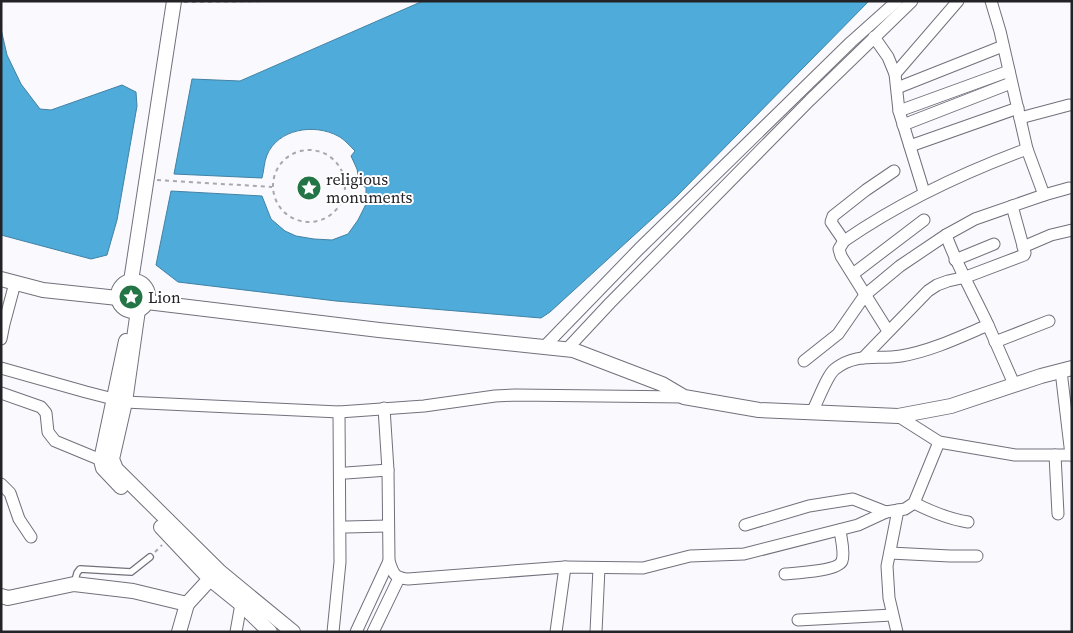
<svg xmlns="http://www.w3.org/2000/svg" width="1073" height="633" font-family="'Source Serif 4',serif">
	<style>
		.water { fill: #4fabd9; stroke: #4282a4 }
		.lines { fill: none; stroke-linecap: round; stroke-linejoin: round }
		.service-casing { stroke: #71717c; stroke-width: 8 }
		.minor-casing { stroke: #71717c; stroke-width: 13 }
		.tertiary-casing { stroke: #71717c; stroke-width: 16 }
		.path { stroke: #a8a8ad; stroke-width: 2; stroke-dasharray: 4 4; stroke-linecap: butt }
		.service { stroke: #fff; stroke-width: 5.5 }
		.minor { stroke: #fff; stroke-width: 11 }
		.tertiary { stroke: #fff; stroke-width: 14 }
		.labels { text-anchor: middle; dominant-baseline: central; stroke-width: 4; stroke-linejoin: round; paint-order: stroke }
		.poi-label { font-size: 16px; fill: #222227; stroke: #fff; text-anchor: start }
	</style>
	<rect width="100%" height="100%" fill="#f9f9fe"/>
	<g class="water">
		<path d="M423,1H869L676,197L550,312L541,318L336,301L178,282L156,265L171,191L262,196L271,219L285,231L296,236L314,239L332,240L348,234L358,220L366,204V187L360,186L357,169L351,156L355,151C350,146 344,139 338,136C314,123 278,129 267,155C264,162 264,171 262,178L174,174L192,79L240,81Z"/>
		<path d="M1,29L7,55L21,84L40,109L51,110L122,85L136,92L137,106L117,220L107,255L91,259L1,235Z"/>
	</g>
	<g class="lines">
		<defs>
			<path id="service" d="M74,584L77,573L80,569L131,572L150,557"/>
			<g id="minor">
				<path d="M874,37L888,57L895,74L899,111L924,192"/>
				<path d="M895,74L958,1"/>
				<path d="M897,88L1003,46"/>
				<path d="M899,111L1009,71"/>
				<path d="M1020,118L1069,105"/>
				<path d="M903,125L1011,83"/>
				<path d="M910,146L1018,108"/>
				<path d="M1044,195L1069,188"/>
				<path d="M844,241L831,222L833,216L866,190L894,171"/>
				<path d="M1023,247L1051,235L1072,230"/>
				<path d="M955,260L994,244"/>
				<path d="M853,274L924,220"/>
				<path d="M988,325L1014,384"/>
				<path d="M888,331L841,256L839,249L844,241C902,201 962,173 1027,149"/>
				<path d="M1,339L4,324L15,283"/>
				<path d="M995,342L1049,321"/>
				<path d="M545,346L639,249L851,42L897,1"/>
				<path d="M567,349L610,303L810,100L912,1"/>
				<path d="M863,358L928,291L937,285L948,281L966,277L1024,255L1025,253L1012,206"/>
				<path d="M804,361L838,334L865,295L900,266L946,235"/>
				<path d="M1,368L86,392L125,402L339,412L424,406L495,396L516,395L684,397"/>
				<path d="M1061,371L1071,455"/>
				<path d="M1,393L41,407L46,413L48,432L55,441L101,460"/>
				<path d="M384,408L388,470L389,561C393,573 394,578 408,579L565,567L643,568L690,556L744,554L858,525L886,512"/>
				<path d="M812,412C818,401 827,375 835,369C857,352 877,360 901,356C931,351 960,337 988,325C974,295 957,266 946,235L975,219L1044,195L1027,149L1000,31L991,1"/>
				<path d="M898,416L939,442L1015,455H1072"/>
				<path d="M1055,455L1058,514"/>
				<path d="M346,473L388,470"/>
				<path d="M1,484L10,493L19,519L31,537"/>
				<path d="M914,503C932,512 948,519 968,522"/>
				<path d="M745,525L809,506L853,499L886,512L905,509L914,503L939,442"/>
				<path d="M346,527L388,526"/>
				<path d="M890,553L950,556H977"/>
				<path d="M785,574C796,573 838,571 842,561C845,553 841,539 840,530"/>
				<path d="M798,620L892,615"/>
				<path d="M236,632L241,604"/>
				<path d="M333,632L340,562L339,412"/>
				<path d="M356,632L389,561"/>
				<path d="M373,632L399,578"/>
				<path d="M556,632L565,567"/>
				<path d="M596,632L599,568"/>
				<path d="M897,632L889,598L887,566L898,510"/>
			</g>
			<g id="tertiary">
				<path d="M1,279L43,290L118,298"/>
				<circle cx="133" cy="296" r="15"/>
				<path d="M131,281L174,1"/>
				<path d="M147,302L379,330L573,350L662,384L684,397L759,410L898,416L951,406L1041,376L1072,368"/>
				<path d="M138,310L125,402L112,459L116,469L220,572L293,632"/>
				<path d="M121,487L103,468L101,460L126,341"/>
				<path d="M161,527L210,579L241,604L270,632"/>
				<path d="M1,596L8,598L74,584L133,591L187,604L210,579L217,574"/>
				<path d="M179,632L187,604"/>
			</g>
		</defs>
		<use href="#service" class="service-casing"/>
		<use href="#minor" class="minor-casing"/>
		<use href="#tertiary" class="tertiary-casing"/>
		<g class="path">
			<path d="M184,2L269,1"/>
			<circle cx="309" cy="186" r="36"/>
			<path d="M157,180L272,187"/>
			<path d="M155,552L162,545"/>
		</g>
		<use href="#service" class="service"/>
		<use href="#minor" class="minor"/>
		<use href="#tertiary" class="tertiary"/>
	</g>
	<defs>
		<symbol id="sight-disc" viewBox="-11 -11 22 22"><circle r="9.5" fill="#247545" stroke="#fff"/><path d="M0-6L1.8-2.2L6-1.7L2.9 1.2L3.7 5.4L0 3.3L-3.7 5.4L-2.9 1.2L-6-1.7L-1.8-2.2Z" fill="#fff"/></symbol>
	</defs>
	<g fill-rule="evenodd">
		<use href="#sight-disc" x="295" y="174" width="28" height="28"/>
		<use href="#sight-disc" x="117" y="283" width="28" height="28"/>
	</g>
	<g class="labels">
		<g class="poi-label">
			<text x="326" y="179">religious<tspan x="326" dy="18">monuments</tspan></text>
			<text x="148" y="297">Lion</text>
		</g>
	</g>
	<rect width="1073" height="633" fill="none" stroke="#222227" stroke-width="5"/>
</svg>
